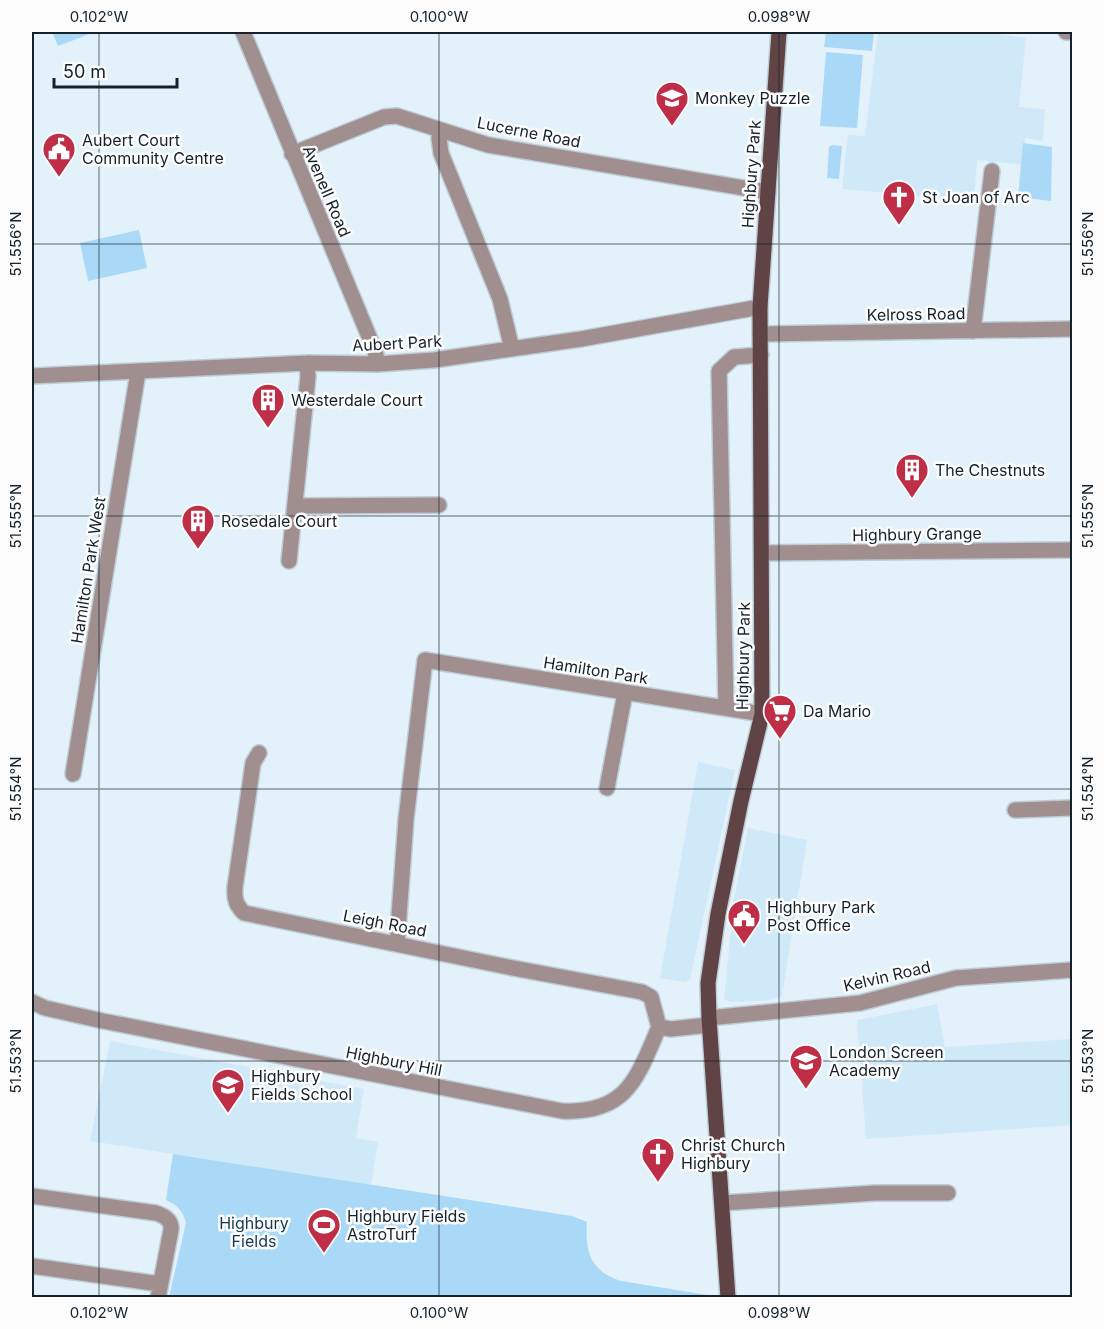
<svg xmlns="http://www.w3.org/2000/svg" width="1104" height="1329" font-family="Inter,sans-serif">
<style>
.built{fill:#d0e9f9}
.green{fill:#aad9f7}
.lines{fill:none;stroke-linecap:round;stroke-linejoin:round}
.street-casing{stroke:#beccd5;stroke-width:18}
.primary-casing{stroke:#beccd5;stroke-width:18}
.street{stroke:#a18f90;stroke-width:15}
.primary{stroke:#604344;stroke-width:15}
.ticks{fill:none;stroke:#15222b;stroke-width:1.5;stroke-opacity:0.45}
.labels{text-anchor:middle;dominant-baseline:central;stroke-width:5;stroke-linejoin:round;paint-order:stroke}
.poi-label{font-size:16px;fill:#15222b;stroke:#fcfcfc;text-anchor:start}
.street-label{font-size:16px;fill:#15222b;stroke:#fcfcfc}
.park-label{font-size:16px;fill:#133a4f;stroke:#fcfcfc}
.neatline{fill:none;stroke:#15222b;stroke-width:2}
.ticks-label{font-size:15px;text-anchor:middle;fill:#15222b}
</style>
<rect width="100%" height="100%" fill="#e3f1fa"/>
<path class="built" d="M 878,32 L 986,32 L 1026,38 L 1019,107 L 1045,109 L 1043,141 L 1025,138 L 1024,165 L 977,160 L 974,201 L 842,189 L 848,135 L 865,136 Z
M 698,762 L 735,770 L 690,979 L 685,982 L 660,978 Z
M 748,828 L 807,840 L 782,996 L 767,1001 L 730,1002 L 724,999 L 734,899 Z
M 937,1004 L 945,1047 L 1072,1039 L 1072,1125 L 866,1139 L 857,1020 Z
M 110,1041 L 364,1089 L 356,1138 L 378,1142 L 371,1185 L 90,1141 Z"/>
<path class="green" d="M 52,32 L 95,32 L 58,46 Z
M 826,32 L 874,32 L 872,51 L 824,47 Z
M 826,52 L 863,55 L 857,128 L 820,126 Z
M 1023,143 L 1052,147 L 1051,201 L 1018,197 Z
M 832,145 L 842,146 L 839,179 L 827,178 L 829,147 Z
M 139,230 L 147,268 L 88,281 L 80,243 Z
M 173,1154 L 572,1216 L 587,1222 C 585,1252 590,1271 621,1281 L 714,1296 L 714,1297 L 169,1297 L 186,1223 C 183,1211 177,1205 166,1200 Z"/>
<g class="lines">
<g class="street-casing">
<path id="street" d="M 243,32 L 375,351 L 378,364
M 1066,32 L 1072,32
M 442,131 L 439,138 L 441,153 L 500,299 L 512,349
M 292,154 L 384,117 L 397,116 L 488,145 L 768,192
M 973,331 L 992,171
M 760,334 L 1072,329
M 32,376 L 307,363 L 378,364 L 434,360 L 581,339 L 760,307
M 295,506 L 439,505
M 762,553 L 1072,550
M 289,561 L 308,377 L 307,363
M 726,708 L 719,371 L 734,357 L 761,355
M 259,753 L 253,763 L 235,887 C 234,899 236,905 244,913 L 508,967 L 642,992 L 651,997 L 659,1027
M 73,774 L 138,372
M 607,788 L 625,693
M 1015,810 L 1072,808
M 397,944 L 406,819 L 425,660 L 762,714
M 32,1002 L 45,1008 L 103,1021 L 562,1111 C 627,1114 637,1078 659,1027 L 671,1029 L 709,1025
M 709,1018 L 860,1003 L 956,978 L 1072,970
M 32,1196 L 156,1213 C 165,1216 172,1220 171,1230 L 158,1298
M 722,1203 L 875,1193 L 948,1193
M 32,1266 L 160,1284"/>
</g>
<g class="primary-casing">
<path id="primary" d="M 728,1298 L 709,1018 L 708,983 L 718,914 L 741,801 L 762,714 L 760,307 L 779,32"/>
</g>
<use href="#street" class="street"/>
<use href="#primary" class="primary"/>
</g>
<path class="ticks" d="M 99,32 L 99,1298M 439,32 L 439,1298M 779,32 L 779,1298M 32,244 L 1072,244M 32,516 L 1072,516M 32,789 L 1072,789M 32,1061 L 1072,1061"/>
<defs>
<g id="school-pin" transform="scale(1.725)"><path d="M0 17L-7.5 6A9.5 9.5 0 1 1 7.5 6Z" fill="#be2e46" stroke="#fcfcfc"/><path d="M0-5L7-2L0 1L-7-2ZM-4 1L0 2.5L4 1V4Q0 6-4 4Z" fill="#fff"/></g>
<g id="civic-pin" transform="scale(1.725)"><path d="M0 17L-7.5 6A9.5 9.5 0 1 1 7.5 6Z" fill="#be2e46" stroke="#fcfcfc"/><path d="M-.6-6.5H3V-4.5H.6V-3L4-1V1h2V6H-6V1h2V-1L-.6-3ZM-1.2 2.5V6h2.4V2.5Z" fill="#fff"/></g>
<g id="church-pin" transform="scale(1.725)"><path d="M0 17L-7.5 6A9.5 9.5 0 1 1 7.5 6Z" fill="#be2e46" stroke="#fcfcfc"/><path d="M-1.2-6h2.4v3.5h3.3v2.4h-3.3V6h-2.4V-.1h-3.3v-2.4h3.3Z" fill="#fff"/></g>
<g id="building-pin" transform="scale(1.725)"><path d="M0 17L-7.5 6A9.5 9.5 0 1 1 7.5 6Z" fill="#be2e46" stroke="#fcfcfc"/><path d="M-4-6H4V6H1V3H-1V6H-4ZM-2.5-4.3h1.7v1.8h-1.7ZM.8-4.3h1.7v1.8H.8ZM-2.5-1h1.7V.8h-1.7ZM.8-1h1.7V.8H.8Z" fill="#fff"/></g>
<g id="supermarket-pin" transform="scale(1.725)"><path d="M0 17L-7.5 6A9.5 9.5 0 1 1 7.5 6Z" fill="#be2e46" stroke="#fcfcfc"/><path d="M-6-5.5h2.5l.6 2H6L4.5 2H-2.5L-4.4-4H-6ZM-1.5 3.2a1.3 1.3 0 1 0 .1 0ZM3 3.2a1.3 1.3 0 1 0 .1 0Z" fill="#fff"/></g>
<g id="university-pin" transform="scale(1.725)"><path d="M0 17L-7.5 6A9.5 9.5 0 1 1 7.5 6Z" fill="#be2e46" stroke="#fcfcfc"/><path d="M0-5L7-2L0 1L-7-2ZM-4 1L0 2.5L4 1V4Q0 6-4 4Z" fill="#fff"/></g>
<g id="stadium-pin" transform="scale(1.725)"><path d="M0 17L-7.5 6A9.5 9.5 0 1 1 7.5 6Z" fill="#be2e46" stroke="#fcfcfc"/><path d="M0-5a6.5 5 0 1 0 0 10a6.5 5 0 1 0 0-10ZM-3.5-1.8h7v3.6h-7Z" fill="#fff"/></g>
</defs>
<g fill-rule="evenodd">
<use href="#school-pin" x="672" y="98"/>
<use href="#civic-pin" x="59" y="149"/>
<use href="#church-pin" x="899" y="197"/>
<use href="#building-pin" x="268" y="400"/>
<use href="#building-pin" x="912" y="470"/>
<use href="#building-pin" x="198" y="521"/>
<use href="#supermarket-pin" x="780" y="711"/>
<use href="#civic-pin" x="744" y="916"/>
<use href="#university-pin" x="806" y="1061"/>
<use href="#school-pin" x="228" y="1085"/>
<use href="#church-pin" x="658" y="1154"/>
<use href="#stadium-pin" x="324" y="1225"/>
</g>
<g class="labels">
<g class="poi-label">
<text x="695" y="98">Monkey Puzzle</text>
<text x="82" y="140">Aubert Court<tspan x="82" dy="18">Community Centre</tspan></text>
<text x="922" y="197">St Joan of Arc</text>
<text x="291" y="400">Westerdale Court</text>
<text x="935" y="470">The Chestnuts</text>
<text x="221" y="521">Rosedale Court</text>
<text x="803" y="711">Da Mario</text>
<text x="767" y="907">Highbury Park<tspan x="767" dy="18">Post Office</tspan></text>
<text x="829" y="1052">London Screen<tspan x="829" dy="18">Academy</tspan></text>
<text x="251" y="1076">Highbury<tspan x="251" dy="18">Fields School</tspan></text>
<text x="681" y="1145">Christ Church<tspan x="681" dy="18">Highbury</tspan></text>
<text x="347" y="1216">Highbury Fields<tspan x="347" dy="18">AstroTurf</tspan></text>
</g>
<g class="street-label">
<text transform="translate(529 132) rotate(11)">Lucerne Road</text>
<text transform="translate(751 174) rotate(-86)">Highbury Park</text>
<text transform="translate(327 191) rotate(67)">Avenell Road</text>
<text transform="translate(916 314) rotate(-1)">Kelross Road</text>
<text transform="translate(397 343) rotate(-3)">Aubert Park</text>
<text transform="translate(917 534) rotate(-1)">Highbury Grange</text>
<text transform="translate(88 570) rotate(-81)">Hamilton Park West</text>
<text transform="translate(743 656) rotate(-89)">Highbury Park</text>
<text transform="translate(596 670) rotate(9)">Hamilton Park</text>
<text transform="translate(385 923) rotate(11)">Leigh Road</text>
<text transform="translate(887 976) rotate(-13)">Kelvin Road</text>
<text transform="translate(394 1061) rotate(11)">Highbury Hill</text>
</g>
<g class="park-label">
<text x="254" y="1223">Highbury<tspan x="254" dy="18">Fields</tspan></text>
</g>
</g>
<rect width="1104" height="1329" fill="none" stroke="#fcfcfc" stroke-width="66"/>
<path d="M54 78v9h123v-9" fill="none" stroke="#15222b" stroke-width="3"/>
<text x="63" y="78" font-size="18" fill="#15222b" stroke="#fcfcfc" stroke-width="4.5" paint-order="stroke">50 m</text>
<rect x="33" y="33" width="1038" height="1263" class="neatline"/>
<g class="ticks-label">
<text x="99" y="22">0.102°W</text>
<text x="439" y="22">0.100°W</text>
<text x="779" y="22">0.098°W</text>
<text transform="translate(16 244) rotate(-90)" y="5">51.556°N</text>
<text transform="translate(1088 244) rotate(-90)" y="5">51.556°N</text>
<text transform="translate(16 516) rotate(-90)" y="5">51.555°N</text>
<text transform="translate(1088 516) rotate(-90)" y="5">51.555°N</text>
<text transform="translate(16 789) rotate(-90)" y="5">51.554°N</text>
<text transform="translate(1088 789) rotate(-90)" y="5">51.554°N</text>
<text transform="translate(16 1061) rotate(-90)" y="5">51.553°N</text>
<text transform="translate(1088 1061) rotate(-90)" y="5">51.553°N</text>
<text x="99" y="1318">0.102°W</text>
<text x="439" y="1318">0.100°W</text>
<text x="779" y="1318">0.098°W</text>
</g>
</svg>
